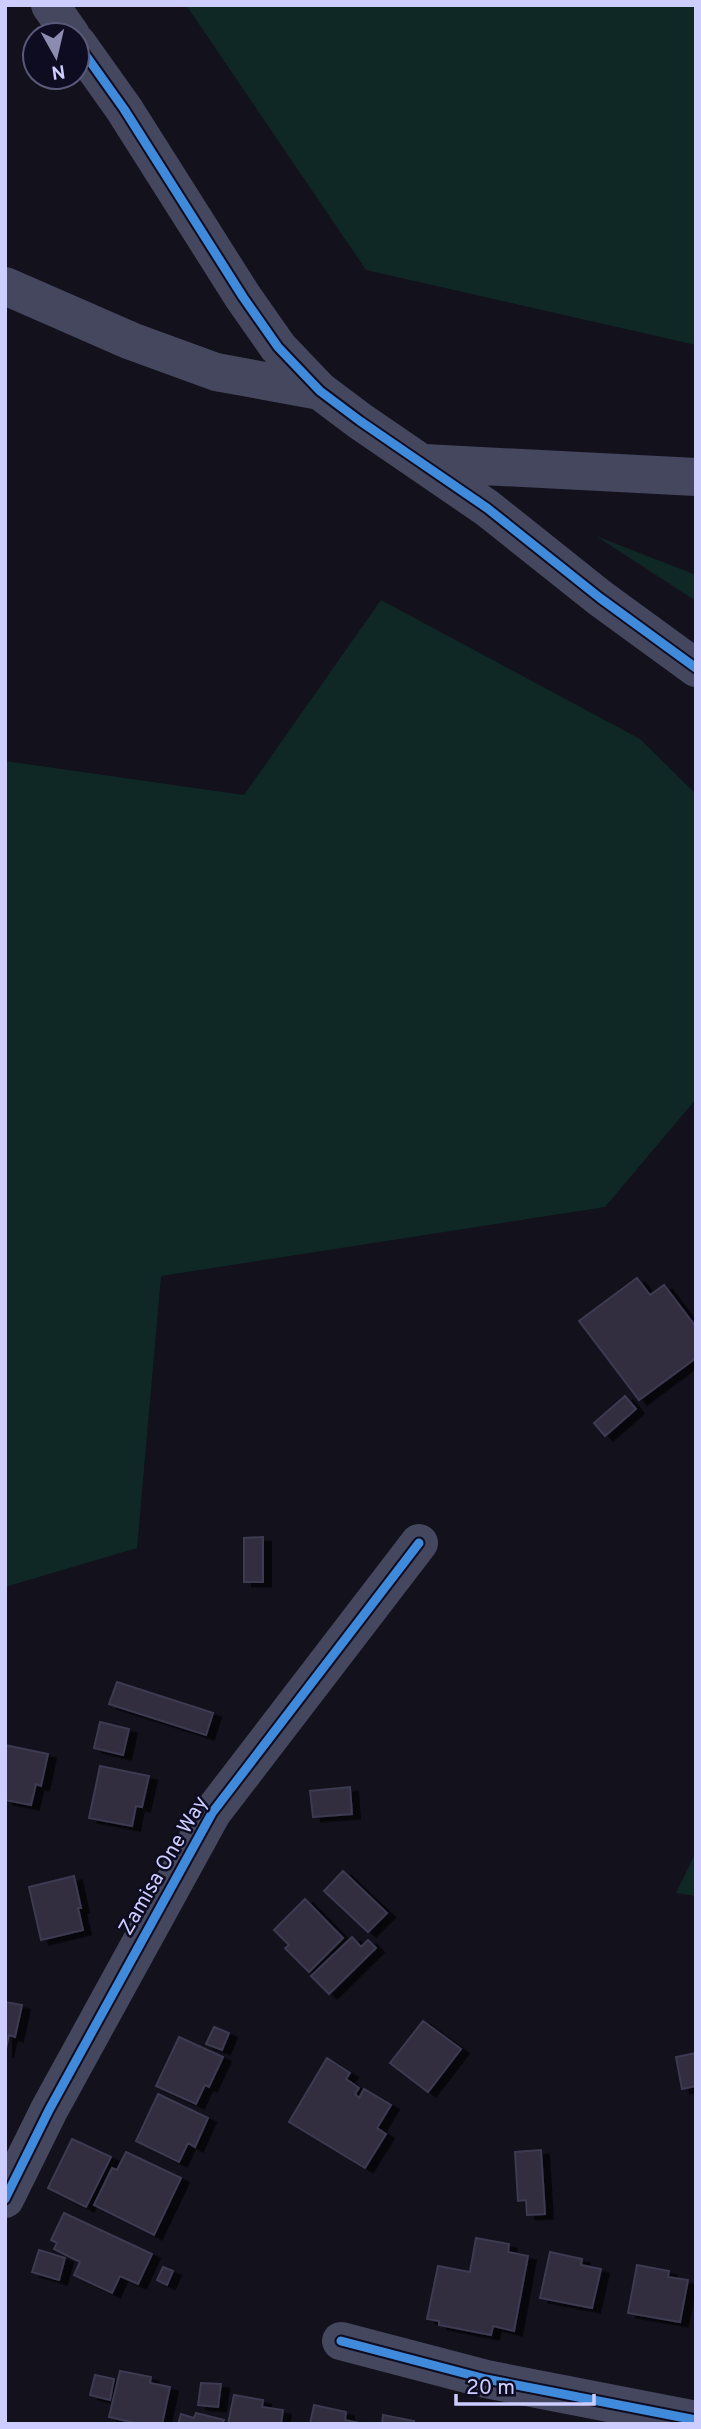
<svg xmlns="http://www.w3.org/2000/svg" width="701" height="2429" font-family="Overpass,sans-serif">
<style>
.green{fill:#0f2826}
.building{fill:#302e3f;stroke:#3c3a51;stroke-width:2;filter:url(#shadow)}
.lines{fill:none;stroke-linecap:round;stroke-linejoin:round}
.street{stroke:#45475e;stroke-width:38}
.cycleway-casing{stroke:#0e0c21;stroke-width:13}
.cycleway{stroke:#408adc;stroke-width:9}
.labels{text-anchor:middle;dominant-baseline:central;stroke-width:5;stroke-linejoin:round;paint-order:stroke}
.street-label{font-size:21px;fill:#cdcdff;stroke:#0e0c21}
</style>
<defs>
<filter id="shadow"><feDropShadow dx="8" dy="4.5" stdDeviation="0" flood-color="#0009"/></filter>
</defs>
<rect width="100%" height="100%" fill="#12111c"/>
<path class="green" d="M 186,5 L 696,5 L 696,345 L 366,270 Z
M 596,536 L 696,575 L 696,601 Z
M 381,600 L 640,739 L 696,794 L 696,1099 L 605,1207 L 161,1276 L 137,1548 L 5,1587 L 5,761 L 244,795 Z
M 696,1852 L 696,1896 L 676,1893 Z"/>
<path class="building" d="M 637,1278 L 650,1295 L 664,1285 L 696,1327 L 696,1358 L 639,1400 L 579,1321 Z
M 625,1396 L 636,1409 L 605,1436 L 594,1423 Z
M 263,1537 L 263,1582 L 244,1582 L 244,1538 Z
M 117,1682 L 213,1713 L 206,1735 L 109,1704 Z
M 100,1722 L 129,1729 L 123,1755 L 94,1748 Z
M 5,1745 L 48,1754 L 41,1786 L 36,1784 L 31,1805 L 5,1800 Z
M 100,1766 L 149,1776 L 142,1807 L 136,1806 L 132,1826 L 89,1818 Z
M 350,1787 L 352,1814 L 313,1817 L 310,1791 Z
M 343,1871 L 387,1913 L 368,1932 L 324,1891 Z
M 74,1876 L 81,1908 L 78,1908 L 83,1930 L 41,1940 L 29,1887 Z
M 305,1899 L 343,1938 L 309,1972 L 285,1948 L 289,1945 L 274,1930 Z
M 352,1937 L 361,1947 L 368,1940 L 376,1948 L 329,1994 L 311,1976 Z
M 5,2002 L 22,2005 L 15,2037 L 9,2035 L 5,2053 Z
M 423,2021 L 461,2049 L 428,2092 L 390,2063 Z
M 214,2027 L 229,2033 L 222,2050 L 206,2044 Z
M 179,2037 L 223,2057 L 209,2087 L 205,2085 L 196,2104 L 156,2086 Z
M 696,2053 L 696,2086 L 682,2089 L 676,2057 Z
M 327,2058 L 350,2073 L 346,2079 L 359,2088 L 355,2094 L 359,2098 L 364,2089 L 391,2105 L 377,2128 L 386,2134 L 365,2168 L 289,2122 Z
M 158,2094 L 208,2118 L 195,2147 L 188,2143 L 179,2162 L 136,2141 Z
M 72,2139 L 111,2157 L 86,2207 L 48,2188 Z
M 541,2150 L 545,2214 L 527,2215 L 526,2200 L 518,2201 L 515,2152 Z
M 126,2152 L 181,2178 L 154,2235 L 94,2205 L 112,2168 L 117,2170 Z
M 64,2213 L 152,2254 L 138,2284 L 120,2276 L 112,2293 L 74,2275 L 80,2262 L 54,2249 L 57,2243 L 51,2240 Z
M 476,2238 L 509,2244 L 508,2252 L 528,2256 L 514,2331 L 493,2326 L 491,2335 L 439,2325 L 439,2321 L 427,2319 L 438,2266 L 470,2272 Z
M 39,2250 L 65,2258 L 59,2280 L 32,2272 Z
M 550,2252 L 582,2259 L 581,2265 L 601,2269 L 592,2308 L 540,2298 Z
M 637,2265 L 669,2271 L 668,2277 L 688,2280 L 680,2322 L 628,2313 Z
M 163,2267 L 173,2271 L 167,2285 L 157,2280 Z
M 120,2371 L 151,2377 L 150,2383 L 170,2387 L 162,2424 L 140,2424 L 109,2417 Z
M 95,2375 L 114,2379 L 110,2400 L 90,2395 Z
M 201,2383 L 221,2384 L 218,2407 L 198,2405 Z
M 234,2395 L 263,2400 L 262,2407 L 283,2410 L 281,2424 L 228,2424 Z
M 314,2405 L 346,2412 L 345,2420 L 364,2424 L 310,2424 Z
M 196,2413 L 224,2420 L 222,2424 L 178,2424 L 181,2414 L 194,2418 Z
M 383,2415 L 414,2421 L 414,2424 L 382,2424 Z"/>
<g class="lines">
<path class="street" d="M 50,5 L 71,35
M 77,43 L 124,109 L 243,297 L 278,347 L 320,391 L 360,421 L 487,508 L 600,598 L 696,668
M 5,286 L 131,341 L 216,372 L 320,391
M 424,463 L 696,477
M 5,2199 L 49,2110 L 212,1813 L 419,1543
M 341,2341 L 486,2379 L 696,2420"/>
<g class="cycleway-casing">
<path id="cycleway" d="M 77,43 L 124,109 L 243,297 L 278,347 L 320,391 L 360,421 L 487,508 L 600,598 L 696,668
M 5,2199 L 49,2110 L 212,1813 L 419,1543
M 341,2341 L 486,2379 L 696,2420"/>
</g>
<use href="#cycleway" class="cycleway"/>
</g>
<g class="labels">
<g class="street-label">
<text transform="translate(164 1866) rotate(-60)">Zamisa One Way</text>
</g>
</g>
<rect width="701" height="2429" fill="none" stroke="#cdcdff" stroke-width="14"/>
<g transform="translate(56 56) rotate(172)"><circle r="33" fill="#0e0c21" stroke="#5a597a" stroke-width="2"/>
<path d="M0-5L12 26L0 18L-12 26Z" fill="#8c8bb0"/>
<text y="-10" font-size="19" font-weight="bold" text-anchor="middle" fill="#cdcdff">N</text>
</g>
<path d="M456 2394v10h138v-10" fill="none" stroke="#cdcdff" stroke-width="3.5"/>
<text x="466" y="2394" font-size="21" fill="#cdcdff" stroke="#0e0c21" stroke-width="5" paint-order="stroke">20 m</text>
</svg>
